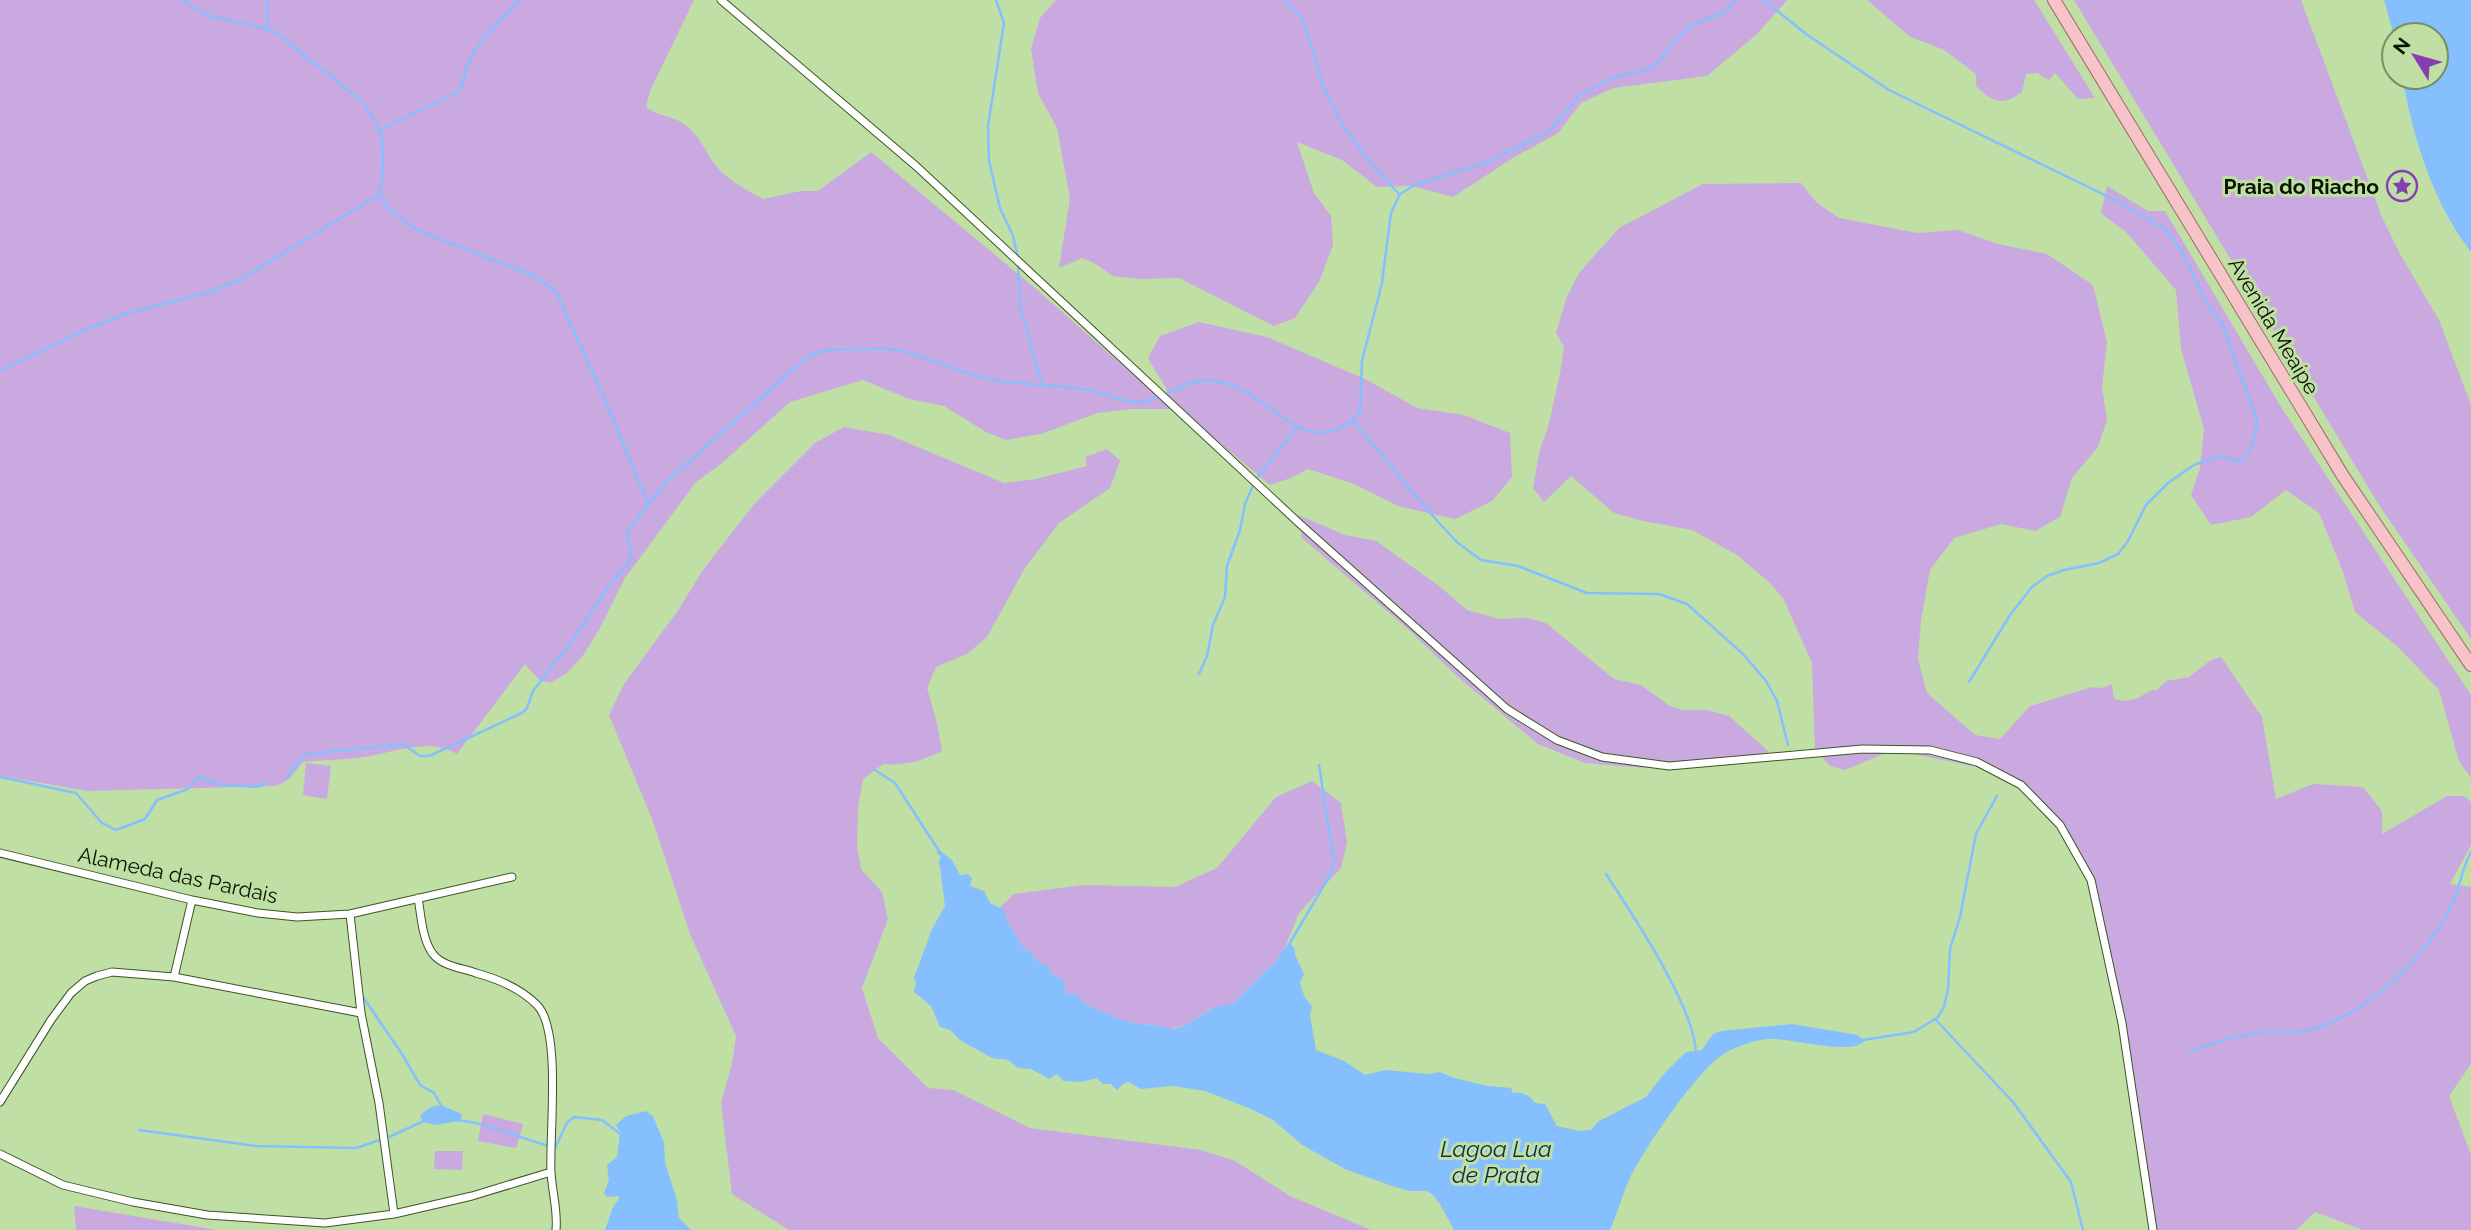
<svg xmlns="http://www.w3.org/2000/svg" width="2471" height="1230" font-family="Raleway,sans-serif">
<style>
.green{fill:#caa9e1}
.water{fill:#86bffe}
.lines{fill:none;stroke-linecap:round;stroke-linejoin:round}
.stream{stroke:#86bffe;stroke-width:2.5}
.street-casing{stroke:#3b5621;stroke-width:9}
.primary-casing{stroke:#a06a6b;stroke-width:14}
.street{stroke:#fff;stroke-width:7}
.primary{stroke:#f7c2c8;stroke-width:12}
.labels{text-anchor:middle;dominant-baseline:central;stroke-width:6;stroke-linejoin:round;paint-order:stroke}
.poi-label{font-size:21px;font-weight:bold;fill:#091401;stroke:#bfdfa5;text-anchor:end}
.street-label{font-size:21px;fill:#091401;stroke:#bfdfa5}
.water-label{font-size:23px;font-style:italic;fill:#0e2c4b;stroke:#bfdfa5}
</style>
<rect width="100%" height="100%" fill="#bfdfa5"/>
<path class="green" d="M 0,0 L 694,0 L 650,91 L 646,107 C 661,118 675,115 689,128 C 700,138 704,148 711,159 C 724,179 744,188 763,199 L 801,191 L 818,191 L 871,152 L 1035,288 L 1171,408 L 1166,388 L 1148,358 L 1160,336 L 1199,322 L 1267,337 L 1367,380 L 1417,408 L 1464,415 L 1510,433 L 1512,477 L 1492,501 L 1455,519 L 1398,506 L 1354,484 L 1308,469 L 1291,478 L 1270,485 L 1198,425 L 1172,409 L 1131,409 L 1097,413 L 1041,434 L 1006,440 L 986,432 L 944,406 L 909,399 L 863,380 L 790,402 L 722,463 L 696,482 L 625,578 L 599,630 L 582,657 L 566,674 L 550,683 L 539,680 L 525,664 L 457,754 C 428,737 394,753 364,757 C 344,760 323,760 303,762 L 288,780 L 276,786 L 88,791 L 0,776 Z
M 1056,0 L 1787,0 L 1757,34 L 1707,76 L 1613,88 L 1581,103 L 1558,133 L 1513,158 L 1453,197 L 1411,186 L 1377,187 L 1342,160 L 1297,142 L 1314,193 L 1331,216 L 1333,245 L 1320,280 L 1295,318 L 1274,326 L 1179,278 L 1141,279 L 1113,276 L 1094,263 L 1082,258 L 1059,268 L 1070,198 L 1057,128 L 1038,93 L 1031,49 L 1040,18 Z
M 1867,0 L 2034,0 L 2095,98 L 2078,99 L 2055,73 L 2049,80 L 2037,73 L 2026,74 L 2022,92 C 2003,106 1993,103 1976,86 L 1976,74 L 1944,50 L 1909,36 Z
M 2074,0 L 2301,0 L 2382,217 L 2400,254 L 2439,320 L 2471,405 L 2471,639 L 2379,505 Z
M 1801,183 L 1816,202 L 1839,218 L 1917,233 L 1958,230 L 1998,244 L 2047,254 L 2093,285 L 2107,342 L 2102,387 L 2107,420 L 2098,447 L 2072,478 L 2060,517 L 2035,531 L 2001,524 L 1954,538 L 1930,570 L 1921,620 L 1918,659 L 1927,693 L 1975,735 L 2000,739 L 2030,706 L 2092,687 L 2103,688 L 2112,684 L 2114,699 L 2123,701 L 2136,699 L 2150,691 L 2157,690 L 2166,681 L 2189,677 L 2211,660 L 2221,657 L 2262,717 L 2276,799 L 2313,784 L 2363,787 L 2382,811 L 2382,834 L 2447,796 L 2464,796 L 2471,802 L 2471,845 L 2450,884 L 2471,887 L 2471,1064 L 2449,1096 L 2471,1155 L 2471,1230 L 2363,1230 L 2315,1212 L 2296,1230 L 2155,1230 L 2136,1110 L 2093,905 L 2084,866 L 2070,836 L 2025,792 L 1992,770 L 1893,750 L 1845,770 L 1830,766 L 1815,749 L 1812,663 L 1784,600 L 1771,584 L 1737,555 L 1692,530 L 1643,521 L 1614,513 L 1571,476 L 1544,502 L 1533,488 L 1540,449 L 1548,427 L 1560,374 L 1564,347 L 1556,333 L 1566,299 L 1579,273 L 1619,228 L 1703,184 Z
M 2107,186 L 2148,211 L 2165,211 L 2281,407 L 2471,695 L 2471,778 L 2459,761 L 2439,690 L 2398,647 L 2355,612 L 2343,572 L 2319,513 L 2286,490 L 2251,517 L 2211,525 L 2191,495 L 2200,468 L 2204,429 L 2181,349 L 2176,290 L 2127,233 L 2101,213 Z
M 844,427 L 889,435 L 1004,483 L 1036,479 L 1087,466 L 1085,457 L 1107,449 L 1120,461 L 1110,488 L 1059,523 L 1025,568 L 987,637 L 967,654 L 936,667 L 927,688 L 936,719 L 942,751 C 921,761 905,766 883,764 L 863,779 L 858,808 L 857,847 L 861,869 L 882,892 L 888,919 L 862,988 L 878,1038 L 928,1088 L 953,1090 L 1030,1128 L 1201,1150 L 1235,1161 L 1290,1196 L 1371,1230 L 789,1230 L 732,1194 L 721,1103 L 732,1064 L 736,1036 L 690,934 L 654,824 L 609,715 L 624,684 L 679,609 L 703,570 L 755,503 L 815,443 Z
M 1298,515 L 1345,535 L 1376,541 L 1439,586 L 1467,610 L 1499,619 L 1528,618 L 1546,623 L 1614,679 L 1641,685 L 1670,706 L 1683,710 L 1707,710 L 1729,716 L 1769,752 L 1701,766 L 1644,768 L 1585,763 L 1538,744 L 1458,677 L 1408,629 L 1302,538 Z
M 306,763 L 331,766 L 327,799 L 303,795 Z
M 1312,781 L 1341,803 L 1347,842 L 1341,868 L 1299,913 L 1286,945 L 1278,959 L 1231,1005 L 1213,1007 L 1188,1024 L 1169,1030 L 1158,1025 L 1138,1024 L 1120,1019 L 1089,1006 L 1073,993 L 1066,994 L 1063,981 L 1051,973 L 1048,966 L 1037,961 L 1033,954 L 1022,946 L 1000,907 L 1014,894 L 1083,885 L 1175,887 L 1217,868 L 1276,797 Z
M 483,1114 L 523,1124 L 516,1148 L 478,1141 Z
M 435,1151 L 463,1151 L 462,1170 L 434,1169 Z
M 74,1206 L 217,1230 L 76,1230 Z"/>
<path class="water" d="M 2384,0 L 2471,0 L 2471,252 C 2432,201 2414,140 2402,77 L 2436,77 L 2436,35 L 2394,36 Z
M 938,849 L 952,860 L 960,875 L 968,874 L 972,878 L 970,886 L 984,891 L 990,903 L 1004,910 L 1006,918 L 1023,947 L 1033,954 L 1037,961 L 1048,966 L 1051,973 L 1064,981 L 1066,994 L 1074,993 L 1089,1006 L 1123,1020 L 1138,1024 L 1159,1025 L 1169,1029 L 1175,1029 L 1188,1024 L 1214,1007 L 1232,1004 L 1275,962 L 1289,942 L 1295,949 L 1295,955 L 1304,974 L 1300,983 L 1305,998 L 1312,1006 L 1310,1015 L 1316,1050 L 1344,1061 L 1365,1075 L 1385,1070 L 1429,1074 L 1440,1072 L 1454,1078 L 1488,1086 L 1511,1088 L 1513,1093 C 1523,1092 1530,1095 1535,1103 L 1545,1104 L 1557,1126 L 1579,1131 L 1591,1130 L 1599,1121 L 1646,1097 L 1663,1075 L 1686,1052 L 1702,1050 L 1713,1034 L 1721,1031 L 1792,1024 L 1858,1035 L 1864,1041 C 1853,1056 1790,1038 1771,1039 C 1756,1039 1738,1046 1725,1053 C 1698,1069 1643,1150 1629,1180 C 1622,1196 1617,1214 1610,1230 L 1454,1230 L 1440,1204 L 1432,1194 L 1426,1191 L 1409,1191 L 1392,1186 L 1345,1169 L 1302,1145 L 1273,1120 L 1251,1109 L 1205,1091 L 1173,1086 L 1141,1089 L 1129,1082 L 1123,1084 L 1117,1090 L 1111,1084 L 1103,1084 L 1097,1078 L 1081,1082 L 1063,1081 L 1057,1074 L 1049,1079 L 1031,1069 L 1018,1068 L 1008,1060 L 992,1058 L 960,1040 L 950,1030 L 940,1027 L 931,1006 L 914,992 L 916,983 L 914,978 L 932,929 L 945,906 L 940,867 L 938,864 L 941,857 L 937,853 Z
M 441,1105 L 462,1114 L 460,1121 L 435,1125 L 423,1122 L 420,1115 L 431,1107 Z
M 646,1111 L 653,1116 L 664,1143 L 665,1163 L 677,1200 L 679,1218 L 691,1230 L 605,1230 L 613,1207 L 619,1199 L 618,1196 L 607,1197 L 604,1193 L 609,1180 L 607,1165 L 617,1157 L 620,1132 L 616,1125 L 626,1116 Z"/>
<g class="lines">
<path class="stream" d="M 181,0 L 212,17 L 264,28 L 276,33 L 357,97 C 382,123 385,142 382,177 C 381,184 378,192 382,199 C 389,212 407,223 419,231 L 535,276 L 556,292 L 603,395 L 648,504
M 267,0 L 267,29
M 996,0 L 1004,23 L 988,126 L 989,161 L 1000,208 L 1013,236 L 1018,258
M 1285,0 L 1303,19 L 1324,89 L 1345,129 L 1374,167 L 1399,194
M 1764,0 L 1806,34 L 1889,90 L 2113,199 L 2165,229 L 2181,250 L 2207,304 L 2223,325 L 2257,421 L 2254,442 L 2246,457 L 2241,461 L 2236,461 L 2220,456 L 2194,465 L 2168,483 L 2146,505 L 2128,541 L 2118,554 L 2099,563 L 2064,570 L 2047,576 L 2032,587 L 2010,615 L 1969,682
M 380,130 L 458,92 C 465,82 464,72 469,61 C 480,39 503,19 519,0
M 1018,265 L 1020,305 L 1042,385
M 0,371 L 78,333 L 125,314 L 213,291 L 243,278 L 380,194
M 1352,420 L 1439,523 L 1458,543 L 1481,560 L 1518,566 L 1587,593 L 1659,594 L 1687,604 L 1744,655 L 1766,681 L 1777,701 L 1788,745
M 1199,674 L 1207,656 L 1213,625 L 1225,597 L 1227,566 L 1240,530 L 1245,504 L 1255,481 L 1297,427
M 875,770 L 895,783 L 939,851
M 0,777 L 76,793 L 102,823 L 116,830 L 145,819 L 157,800 L 188,789 L 199,777 L 217,784 L 256,787 L 267,783
M 287,777 L 301,758 L 308,754 L 403,744 L 420,756 L 429,756 L 522,713 L 527,708 L 533,691 L 577,634 L 608,587 L 628,564 L 631,556 L 627,532 L 667,481 L 805,359 C 821,348 837,349 855,349 C 869,349 885,348 898,350 C 931,357 961,374 994,380 C 1026,385 1058,385 1089,390 C 1107,392 1123,404 1141,402 C 1171,399 1184,374 1221,382 C 1273,393 1306,467 1360,413 L 1362,361 L 1382,283 L 1391,213 L 1400,194 L 1415,185 L 1490,161 L 1548,132 L 1580,95 L 1613,78 L 1649,69 L 1656,64 L 1673,43 L 1693,24 L 1726,12 L 1735,0
M 1606,874 C 1632,914 1696,1009 1696,1054
M 1290,943 L 1331,873 L 1334,863 L 1319,765
M 363,997 L 402,1054 L 420,1085 L 434,1093 L 442,1107
M 1935,1019 L 2013,1102 L 2071,1182 L 2083,1230
M 1863,1040 L 1914,1032 L 1938,1017 L 1944,1007 L 1948,989 L 1950,949 L 1960,917 L 1976,834 L 1997,796
M 2189,1051 C 2210,1044 2233,1036 2256,1033 C 2272,1030 2288,1034 2304,1031 C 2363,1019 2428,957 2453,902 C 2460,886 2462,868 2471,852
M 457,1120 L 476,1123 L 555,1148 L 567,1123 L 574,1117 L 602,1120 L 622,1135
M 139,1130 L 256,1146 L 356,1148 L 389,1137 L 426,1120"/>
<g class="street-casing">
<path id="street" d="M 721,0 L 916,166 L 1300,524 L 1507,709 L 1557,740 L 1602,757 L 1669,766 L 1862,749 L 1930,750 L 1977,762 L 2021,785 L 2060,825 L 2091,880 L 2122,1023 L 2153,1230
M 0,853 L 192,900 L 258,913 L 297,917 L 350,914
M 418,898 C 421,914 422,940 433,954 C 442,966 462,968 476,973 C 498,979 520,988 537,1005 C 562,1030 549,1135 551,1172 C 552,1192 558,1210 556,1230
M 174,977 L 192,900
M 0,1102 L 51,1020 L 71,993 L 85,981 L 97,976 L 112,972 L 174,977 L 361,1013
M 0,1154 L 63,1185 L 133,1202 L 207,1215 L 325,1223 L 394,1214 L 472,1196 L 551,1172
M 394,1214 L 379,1103 L 361,1013 L 350,914 L 512,877"/>
</g>
<g class="primary-casing">
<path id="primary" d="M 2054,0 L 2343,476 L 2471,665"/>
</g>
<use href="#street" class="street"/>
<use href="#primary" class="primary"/>
</g>
<defs>
<g id="sight-ring" transform="scale(1.575)"><circle r="9.5" fill="#bfdfa5" stroke="#883eb0" stroke-width="1.5"/><path d="M0-6L1.8-2.2L6-1.7L2.9 1.2L3.7 5.4L0 3.3L-3.7 5.4L-2.9 1.2L-6-1.7L-1.8-2.2Z" fill="#883eb0"/></g>
</defs>
<g fill-rule="evenodd">
<use href="#sight-ring" x="2402" y="186"/>
</g>
<g class="labels">
<g class="poi-label">
<text x="2379" y="186">Praia do Riacho</text>
</g>
<g class="street-label">
<text transform="translate(2274 326) rotate(59)">Avenida Meaípe</text>
<text transform="translate(178 875) rotate(12)">Alameda das Pardais</text>
</g>
<g class="water-label">
<text x="1496" y="1148">Lagoa Lua<tspan x="1496" dy="26">de Prata</tspan></text>
</g>
</g>
<g transform="translate(2415 56) rotate(307)"><circle r="33" fill="#bfdfa5" stroke="#768e63" stroke-width="2"/>
<path d="M0-5L12 26L0 18L-12 26Z" fill="#883eb0"/>
<text y="-10" font-size="19" font-weight="bold" text-anchor="middle" fill="#091401">N</text>
</g>
</svg>
